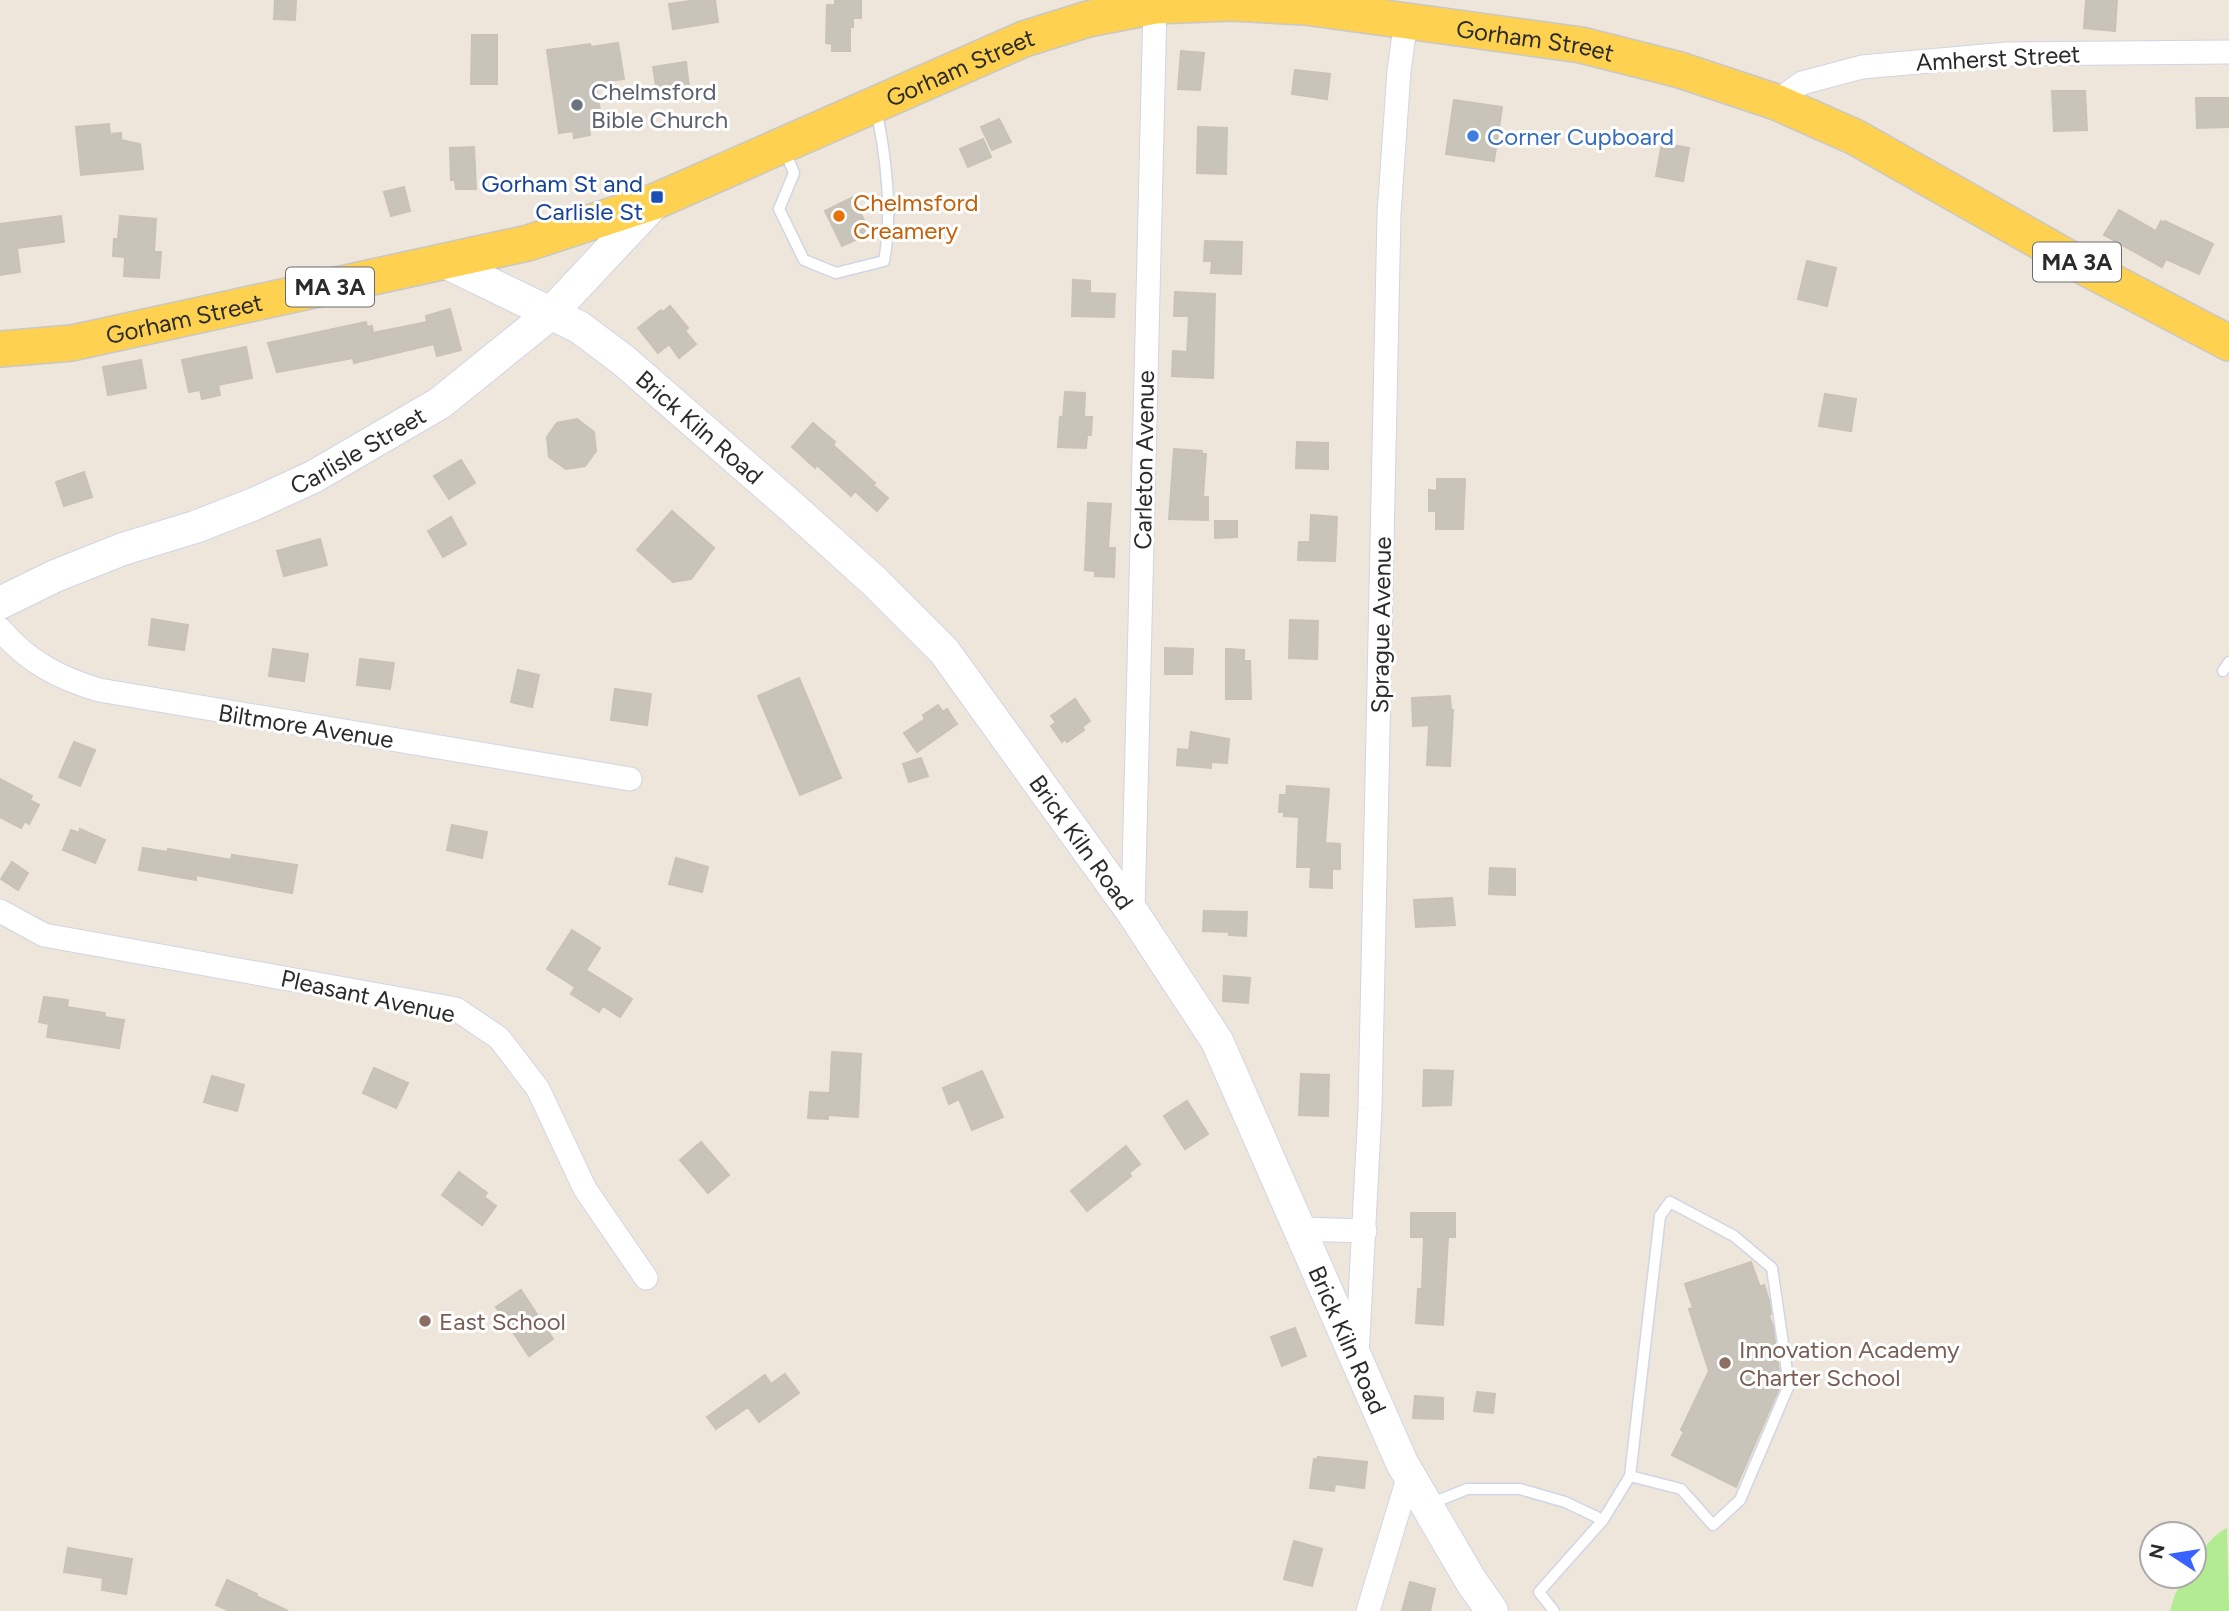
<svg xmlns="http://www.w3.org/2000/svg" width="2229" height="1611" font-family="Figtree,sans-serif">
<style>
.green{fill:#b3eb92}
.building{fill:#c9c4ba;stroke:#cac2b5;stroke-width:2}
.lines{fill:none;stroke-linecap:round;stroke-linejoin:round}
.lane-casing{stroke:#d0d5e5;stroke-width:13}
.street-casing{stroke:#d0d5e5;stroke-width:25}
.secondary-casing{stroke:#d0d5e5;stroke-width:34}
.primary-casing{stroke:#c8c8c8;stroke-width:38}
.lane{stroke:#fff;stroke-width:10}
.street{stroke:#fff;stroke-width:23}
.secondary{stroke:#fff;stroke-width:32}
.primary{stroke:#ffd150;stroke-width:35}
.worship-dot{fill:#6b7280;stroke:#fff;stroke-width:2.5}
.shop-dot{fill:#3f7fe0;stroke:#fff;stroke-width:2.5}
.transit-dot{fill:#1a4fb4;stroke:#fff;stroke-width:2.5}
.food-dot{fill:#e8710a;stroke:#fff;stroke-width:2.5}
.education-dot{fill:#8d6e63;stroke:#fff;stroke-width:2.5}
.labels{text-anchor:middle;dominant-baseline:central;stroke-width:6;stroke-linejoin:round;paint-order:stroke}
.shield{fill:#fff;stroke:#6b6b6b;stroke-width:2}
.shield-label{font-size:23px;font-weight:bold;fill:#2b2b2b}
.street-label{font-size:24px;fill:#2b2b2b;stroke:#fff}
.worship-label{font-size:24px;fill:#5b616d;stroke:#fff;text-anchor:start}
.shop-label{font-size:24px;fill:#366cbe;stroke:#fff;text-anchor:start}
.transit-label{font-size:24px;fill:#164399;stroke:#fff;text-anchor:end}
.food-label{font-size:24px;fill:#c56008;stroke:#fff;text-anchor:start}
.education-label{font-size:24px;fill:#785e54;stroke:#fff;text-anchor:start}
</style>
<rect width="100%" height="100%" fill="#eee6db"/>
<path class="green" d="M 2227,1528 L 2229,1611 L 2170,1611 L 2175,1594 L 2187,1576 L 2194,1576 C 2194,1557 2211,1536 2227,1528 Z"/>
<path class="building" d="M 275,0 L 296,0 L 295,20 L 274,19 Z
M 697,0 L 715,0 L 718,22 L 673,29 L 669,4 Z
M 835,0 L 861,0 L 861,18 L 853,18 L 853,27 L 850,27 L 850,51 L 832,51 L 832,44 L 826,43 L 827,5 L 835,5 Z
M 2086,0 L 2117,0 L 2115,31 L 2084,28 Z
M 472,35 L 497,35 L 497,84 L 471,84 Z
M 618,43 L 624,79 L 596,83 L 602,126 L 589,128 L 590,135 L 574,138 L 573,131 L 559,133 L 547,50 L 590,44 L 591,47 Z
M 1181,51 L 1204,53 L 1200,90 L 1178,89 Z
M 686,62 L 689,87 L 657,92 L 653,67 Z
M 1295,70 L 1330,74 L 1327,99 L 1292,94 Z
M 2052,91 L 2085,91 L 2087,130 L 2054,131 Z
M 2196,98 L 2229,98 L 2229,127 L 2197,128 Z
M 1454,100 L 1502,107 L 1494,161 L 1446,154 Z
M 999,119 L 1011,142 L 992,150 L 981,127 Z
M 109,124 L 110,134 L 121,133 L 121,140 L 140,144 L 143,169 L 81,175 L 76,127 Z
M 1198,127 L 1227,128 L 1226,174 L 1197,173 Z
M 983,139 L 991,157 L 968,167 L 960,149 Z
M 1662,143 L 1689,148 L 1683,181 L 1656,176 Z
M 474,147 L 476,189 L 456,189 L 455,180 L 451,180 L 450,148 Z
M 404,187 L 410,211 L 391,216 L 384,192 Z
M 853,197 L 870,233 L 842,246 L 825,211 Z
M 2119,210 L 2156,231 L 2161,221 L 2164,223 L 2165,221 L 2213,244 L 2199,274 L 2166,259 L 2162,267 L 2104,235 Z
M 61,216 L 64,242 L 17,248 L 20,272 L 0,275 L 0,224 Z
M 120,216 L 156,219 L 154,252 L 161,252 L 159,278 L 124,276 L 125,257 L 113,256 L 114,239 L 118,239 Z
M 1205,241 L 1242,242 L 1241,274 L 1211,273 L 1212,261 L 1204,261 Z
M 1807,261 L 1836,268 L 1827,306 L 1798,299 Z
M 1073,280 L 1090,281 L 1090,293 L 1115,294 L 1114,317 L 1072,316 Z
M 1175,292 L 1215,294 L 1213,378 L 1172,376 L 1173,351 L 1187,352 L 1189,316 L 1174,316 Z
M 670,306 L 688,328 L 685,331 L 696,344 L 679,358 L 669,344 L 658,353 L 638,328 L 661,310 L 663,312 Z
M 450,309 L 461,350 L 437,356 L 434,344 L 354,363 L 353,358 L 277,372 L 268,343 L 366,322 L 367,327 L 372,326 L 373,333 L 427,322 L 426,316 Z
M 246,347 L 252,378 L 218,385 L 220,395 L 202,399 L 200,390 L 189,392 L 182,360 Z
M 141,360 L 146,388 L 108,395 L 103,367 Z
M 1065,392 L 1085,393 L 1084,417 L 1092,417 L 1091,435 L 1087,435 L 1086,448 L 1058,447 L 1060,417 L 1063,417 Z
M 1825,394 L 1856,399 L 1851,431 L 1819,426 Z
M 577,419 L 594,432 L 596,451 L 585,466 L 566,469 L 549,457 L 547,437 L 557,423 Z
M 813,423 L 835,442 L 833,445 L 875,483 L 873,485 L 888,498 L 877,511 L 855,491 L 851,496 L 817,465 L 815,468 L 792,447 Z
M 1297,442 L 1328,443 L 1328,469 L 1296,468 Z
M 1174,449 L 1202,451 L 1202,454 L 1206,454 L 1203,497 L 1208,497 L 1208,520 L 1169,519 Z
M 461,460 L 475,483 L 449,499 L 434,476 Z
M 84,472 L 92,497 L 64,506 L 56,482 Z
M 1437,479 L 1465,479 L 1463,529 L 1436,529 L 1436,511 L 1429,511 L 1429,490 L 1437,491 Z
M 1088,503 L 1111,504 L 1108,548 L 1115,548 L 1114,577 L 1095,576 L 1095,571 L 1085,570 Z
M 672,511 L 714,548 L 691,579 L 673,582 L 637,550 Z
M 1311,515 L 1337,517 L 1335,561 L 1298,560 L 1299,542 L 1310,542 Z
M 451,517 L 466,544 L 443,557 L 428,531 Z
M 1215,521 L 1237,521 L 1237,537 L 1215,538 Z
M 320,539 L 327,565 L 284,576 L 277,551 Z
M 152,619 L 188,625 L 184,650 L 149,645 Z
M 1290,620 L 1318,621 L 1317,659 L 1289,658 Z
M 1165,648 L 1193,649 L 1192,674 L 1165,674 Z
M 273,649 L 308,654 L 304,681 L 269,676 Z
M 1226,649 L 1244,650 L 1244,661 L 1250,661 L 1251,699 L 1226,699 Z
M 360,659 L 394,663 L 390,689 L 357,685 Z
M 518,670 L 539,675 L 532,707 L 511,702 Z
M 799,678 L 841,778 L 800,795 L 758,696 Z
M 615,689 L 651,694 L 647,725 L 611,720 Z
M 1450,696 L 1451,710 L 1453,710 L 1450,766 L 1427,765 L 1429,725 L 1413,726 L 1412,698 Z
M 1075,699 L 1090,721 L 1082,727 L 1084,730 L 1067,742 L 1065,739 L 1062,742 L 1051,726 L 1056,722 L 1051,716 Z
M 938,705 L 943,712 L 947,709 L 957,724 L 917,752 L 904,733 L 925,719 L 923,715 Z
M 1191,732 L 1229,739 L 1227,763 L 1211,762 L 1211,768 L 1177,765 L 1178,749 L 1189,750 Z
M 74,742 L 95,750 L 80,786 L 59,777 Z
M 921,758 L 928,776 L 909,782 L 903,764 Z
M 0,779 L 32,796 L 30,800 L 39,805 L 29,824 L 25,821 L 21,828 L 0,817 Z
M 1287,786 L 1329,789 L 1325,843 L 1340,844 L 1340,869 L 1332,869 L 1332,888 L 1310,887 L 1311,867 L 1297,867 L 1299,817 L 1284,816 L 1284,812 L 1279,812 L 1280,795 L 1286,795 Z
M 452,825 L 487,832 L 482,858 L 447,850 Z
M 80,829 L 105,840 L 95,863 L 63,850 L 71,830 L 79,833 Z
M 143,848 L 167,852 L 168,849 L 231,860 L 232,855 L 297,865 L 292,893 L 196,875 L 196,880 L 139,870 Z
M 676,858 L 708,867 L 702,892 L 669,884 Z
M 12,862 L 28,873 L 18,890 L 1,879 Z
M 1490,868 L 1515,869 L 1515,895 L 1489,894 Z
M 1452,898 L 1455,925 L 1416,927 L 1414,900 Z
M 1204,911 L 1247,912 L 1246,936 L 1229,935 L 1229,932 L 1203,931 Z
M 572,930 L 600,948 L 586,970 L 632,999 L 620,1017 L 603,1006 L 599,1012 L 571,994 L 575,987 L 547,969 Z
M 1224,976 L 1250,978 L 1248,1003 L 1223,1001 Z
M 44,997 L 68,1000 L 67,1007 L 105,1013 L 104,1017 L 124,1020 L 119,1048 L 47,1037 L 49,1024 L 39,1022 Z
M 832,1052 L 861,1054 L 858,1117 L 828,1115 L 828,1119 L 808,1118 L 810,1092 L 830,1093 Z
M 374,1068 L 408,1083 L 396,1108 L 363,1093 Z
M 1424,1070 L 1453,1071 L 1451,1105 L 1423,1106 Z
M 982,1071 L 1003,1117 L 972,1130 L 959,1099 L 949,1104 L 943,1088 Z
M 1301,1074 L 1329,1075 L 1328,1116 L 1299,1115 Z
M 212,1076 L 244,1085 L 237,1111 L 204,1102 Z
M 1187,1101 L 1208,1134 L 1185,1149 L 1164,1116 Z
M 701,1142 L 729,1175 L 708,1193 L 680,1160 Z
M 1126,1146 L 1140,1164 L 1129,1173 L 1131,1176 L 1087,1211 L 1071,1191 Z
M 459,1172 L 487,1193 L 484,1197 L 496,1206 L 482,1225 L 442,1195 Z
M 1411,1213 L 1455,1213 L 1455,1237 L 1448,1237 L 1443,1325 L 1416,1323 L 1418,1289 L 1422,1289 L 1424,1237 L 1411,1237 Z
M 1751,1262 L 1760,1287 L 1764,1285 L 1769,1300 L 1771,1314 L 1769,1315 L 1773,1327 L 1780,1380 L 1780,1386 L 1736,1487 L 1672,1455 L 1684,1432 L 1681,1430 L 1709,1371 L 1689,1309 L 1693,1308 L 1685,1284 Z
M 521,1290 L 553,1339 L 529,1356 L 496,1307 Z
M 1295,1328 L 1306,1356 L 1282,1366 L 1271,1337 Z
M 785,1374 L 799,1393 L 759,1422 L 748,1407 L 716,1429 L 707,1417 L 765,1375 L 771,1384 Z
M 1477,1392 L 1495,1394 L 1493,1413 L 1474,1411 Z
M 1415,1396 L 1443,1398 L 1443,1419 L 1413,1418 Z
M 1318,1457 L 1367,1462 L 1364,1488 L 1335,1484 L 1334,1491 L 1310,1488 L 1314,1459 L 1317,1460 Z
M 1294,1541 L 1322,1549 L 1312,1586 L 1284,1579 Z
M 68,1548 L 132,1559 L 126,1594 L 102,1590 L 103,1578 L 64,1572 Z
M 227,1580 L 257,1594 L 256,1596 L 288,1611 L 230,1611 L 216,1605 Z
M 1410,1582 L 1435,1589 L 1430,1611 L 1402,1611 Z"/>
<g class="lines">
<g class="lane-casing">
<path id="lane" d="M 785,151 L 794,173 L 779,209 L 804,260 L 836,273 L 884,261 C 893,214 886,155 876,109
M 2223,671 L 2229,662
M 1430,1504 L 1467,1489 L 1520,1489 L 1565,1502 L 1603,1520 L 1539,1592 L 1554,1611
M 1603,1520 L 1630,1476 L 1660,1216 L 1670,1202 L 1734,1236 L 1772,1268 L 1789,1385 L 1740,1500 L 1713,1525 L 1681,1489 L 1630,1476"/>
</g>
<g class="street-casing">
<path id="street" d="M 1776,102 L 1802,83 L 1862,67 L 2007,54 L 2229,52
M 0,629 C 28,662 59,678 99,690 L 630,779
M 0,911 L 44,935 L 456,1009 L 499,1038 L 538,1089 L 585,1189 L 646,1278
M 1133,913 L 1155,6
M 1300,1229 L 1365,1231
M 1357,1356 L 1370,1109 L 1389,214 L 1399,71 L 1406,20
M 1368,1611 L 1409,1475"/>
</g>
<g class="secondary-casing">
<g id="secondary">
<path id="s1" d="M 443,261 L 579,327 L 623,360 L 793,508 L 875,582 L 944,651 L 1133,913 L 1217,1041 L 1402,1463 L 1471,1581 L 1492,1611"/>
<path id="s2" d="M 0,603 L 55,576 L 123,549 L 195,527 L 254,504 L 313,477 L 440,403 L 550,314 L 656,201"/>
</g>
</g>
<g class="primary-casing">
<g id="primary">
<path id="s3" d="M 0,349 L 72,343 L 528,243 L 656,201 L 1024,39 L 1088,19 L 1155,6 L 1231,3 L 1305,7 L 1581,45 L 1680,70 L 1776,102 L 1855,137 L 2088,269 L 2229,343"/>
</g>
</g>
<use href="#lane" class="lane"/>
<use href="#street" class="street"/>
<use href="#secondary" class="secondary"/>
<use href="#primary" class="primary"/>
</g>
<circle class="worship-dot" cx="577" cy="105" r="7"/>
<circle class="shop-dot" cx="1473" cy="136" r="7"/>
<rect class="transit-dot" x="650" y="190" width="14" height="14" rx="3.5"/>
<circle class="food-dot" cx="839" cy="216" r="7"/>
<g class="education-dot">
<circle cx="425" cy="1321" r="7"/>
<circle cx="1725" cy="1363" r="7"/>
</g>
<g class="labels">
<g class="shield">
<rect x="2033" y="242.5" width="88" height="39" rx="5"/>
<rect x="286" y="267.5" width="88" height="39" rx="5"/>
</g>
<g class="shield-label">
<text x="2077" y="262">MA 3A</text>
<text x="330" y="287">MA 3A</text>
</g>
<g class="street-label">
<text stroke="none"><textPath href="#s3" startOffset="1594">Gorham Street</textPath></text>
<text transform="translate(1998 58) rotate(-3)">Amherst Street</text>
<text stroke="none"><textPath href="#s3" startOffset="1006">Gorham Street</textPath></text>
<text stroke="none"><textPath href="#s3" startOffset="187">Gorham Street</textPath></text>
<text stroke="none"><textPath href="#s1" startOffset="308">Brick Kiln Road</textPath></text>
<text stroke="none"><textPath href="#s2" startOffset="390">Carlisle Street</textPath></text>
<text transform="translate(1144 460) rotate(-89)">Carleton Avenue</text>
<text transform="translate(1381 625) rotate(-89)">Sprague Avenue</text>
<text transform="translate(306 726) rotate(9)">Biltmore Avenue</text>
<text stroke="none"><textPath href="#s1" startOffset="875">Brick Kiln Road</textPath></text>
<text transform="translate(368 996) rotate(12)">Pleasant Avenue</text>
<text stroke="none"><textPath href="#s1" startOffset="1442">Brick Kiln Road</textPath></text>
</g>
<g class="worship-label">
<text x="591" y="91">Chelmsford<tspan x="591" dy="28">Bible Church</tspan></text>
</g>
<g class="shop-label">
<text x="1487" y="136">Corner Cupboard</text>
</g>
<g class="transit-label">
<text x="643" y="183">Gorham St and<tspan x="643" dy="28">Carlisle St</tspan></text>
</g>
<g class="food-label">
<text x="853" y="202">Chelmsford<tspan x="853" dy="28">Creamery</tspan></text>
</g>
<g class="education-label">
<text x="439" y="1321">East School</text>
<text x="1739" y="1349">Innovation Academy<tspan x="1739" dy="28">Charter School</tspan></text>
</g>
</g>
<g transform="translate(2173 1555) rotate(282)"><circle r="33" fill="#ffffff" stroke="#aaaaaa" stroke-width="2"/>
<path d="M0-5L12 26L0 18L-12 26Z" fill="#3863ff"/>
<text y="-10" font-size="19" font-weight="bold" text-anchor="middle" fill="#2b2b2b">N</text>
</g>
</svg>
